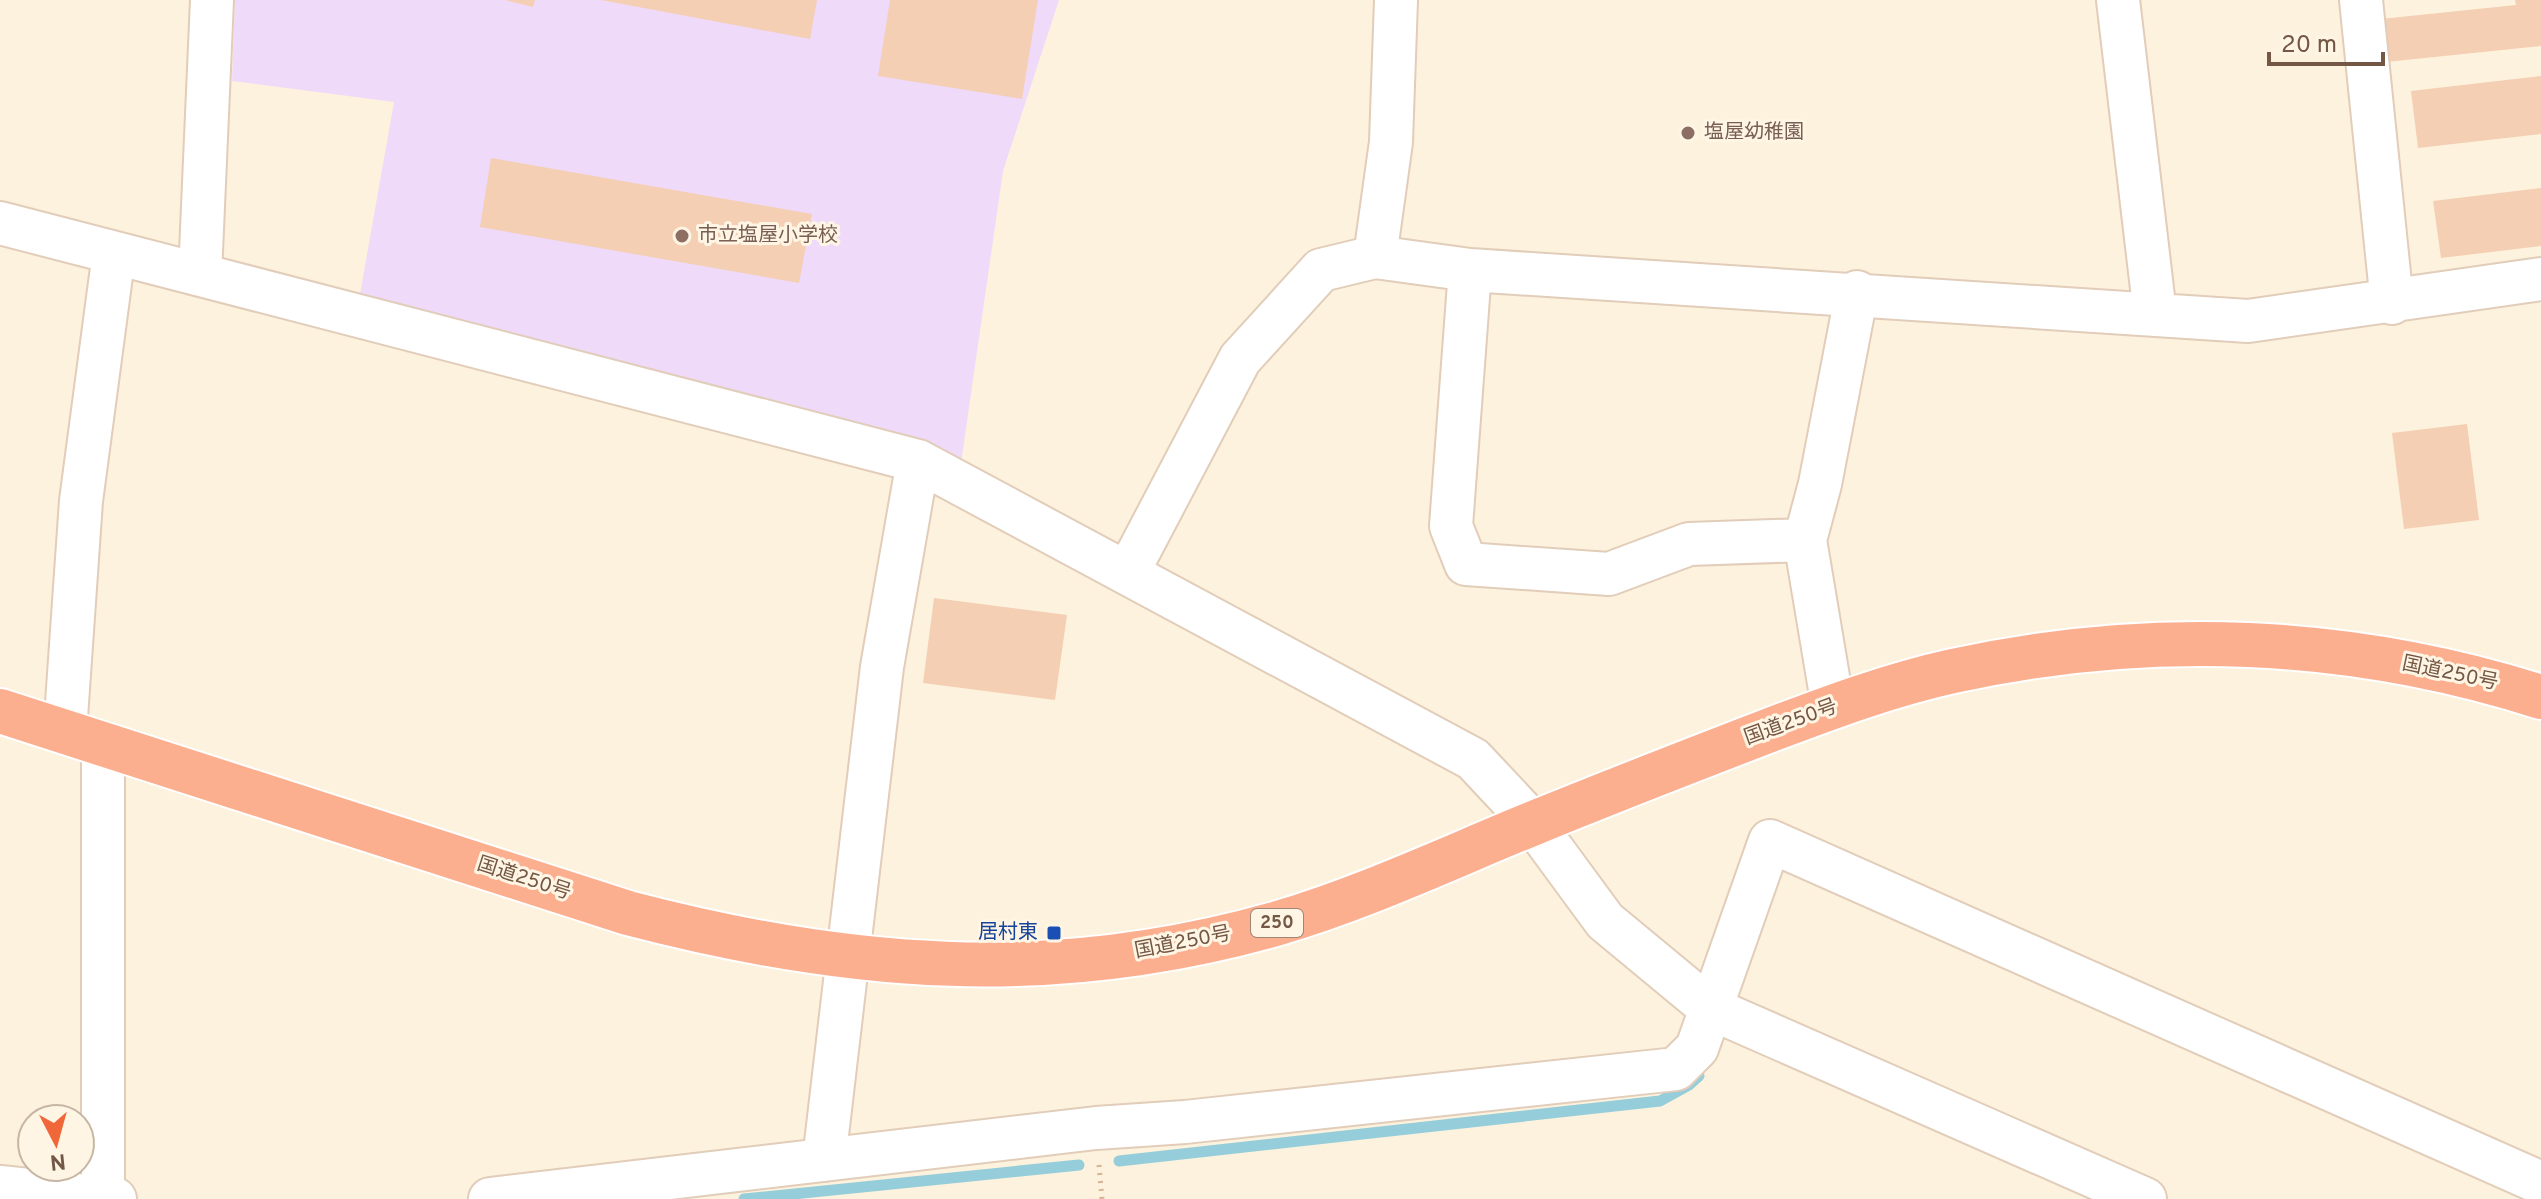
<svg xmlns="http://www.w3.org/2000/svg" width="2541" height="1199" font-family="Overpass,'Noto Sans JP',sans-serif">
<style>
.education{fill:#efdaf9}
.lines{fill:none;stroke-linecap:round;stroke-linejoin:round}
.stream{stroke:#96cdda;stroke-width:11}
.building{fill:#f4cfb3}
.street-casing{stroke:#e1cdb9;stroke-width:46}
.highway-casing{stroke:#fff;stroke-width:48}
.path{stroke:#d8b297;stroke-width:5;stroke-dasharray:2 6;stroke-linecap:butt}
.street{stroke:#fff;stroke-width:42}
.highway{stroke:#fcaf8f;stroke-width:44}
.education-dot{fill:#8d6e63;stroke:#fff5e4;stroke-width:3}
.transit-dot{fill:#1a4fb4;stroke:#fff5e4;stroke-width:3}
.labels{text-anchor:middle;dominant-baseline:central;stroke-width:6;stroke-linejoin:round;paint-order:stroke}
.shield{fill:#fff5e4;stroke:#9e8674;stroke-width:2}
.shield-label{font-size:18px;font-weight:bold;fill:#745744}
.education-label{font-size:20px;fill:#785e54;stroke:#fff5e4;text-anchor:start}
.street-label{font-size:20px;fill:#745744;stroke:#fff5e4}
.transit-label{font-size:20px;fill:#164399;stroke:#fff5e4;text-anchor:end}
</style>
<rect width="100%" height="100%" fill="#fdf2dd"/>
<path class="education" d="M 235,0 L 1059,0 L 1003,171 L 961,463 L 359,300 L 394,102 L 232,81 Z"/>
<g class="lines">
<path class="stream" d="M 1119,1161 L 1660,1101 L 1689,1085 L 1699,1076
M 744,1199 L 1079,1165"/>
</g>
<path class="building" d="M 505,0 L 535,0 L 533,7 Z
M 601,0 L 817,0 L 810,39 Z
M 890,0 L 1038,0 L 1022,99 L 878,76 Z
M 2515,0 L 2541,0 L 2541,46 L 2386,62 L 2381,19 L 2516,5 Z
M 2541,76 L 2541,134 L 2418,148 L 2411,91 Z
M 491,158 L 812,214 L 799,283 L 480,227 Z
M 2541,188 L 2541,246 L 2441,258 L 2433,201 Z
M 2467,424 L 2479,520 L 2404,529 L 2392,433 Z
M 934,598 L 1067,615 L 1055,700 L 923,683 Z"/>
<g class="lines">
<g class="street-casing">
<path id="street" d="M 2118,0 L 2155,314
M 2361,0 L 2392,303
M 0,223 L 918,461 L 1473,759 L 1533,823 L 1605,921 L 1710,1008 L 2145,1199
M 1375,257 L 1391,142 L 1396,0
M 1470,270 L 1451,526 L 1466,564 L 1609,574 L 1689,544 L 1805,540
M 200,275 L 212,0
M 1128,572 L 1240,359 L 1321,270 L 1375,257 L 1470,270 L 2248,321 L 2541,279
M 1833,707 L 1805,540 L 1820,484 L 1857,292
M 65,732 L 81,501 L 114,253
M 103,744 L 103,1195
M 824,1160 L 882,667 L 918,461
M 0,1187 L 115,1199
M 490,1199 L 1096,1128 L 1185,1122 L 1676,1069 L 1697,1048 L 1770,841 L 2541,1183"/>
</g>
<g class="highway-casing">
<path id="highway" d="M 0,711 L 628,913 C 849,971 1052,987 1275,924 C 1364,898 1448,858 1534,823 C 1610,792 1687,762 1765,732 C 1826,709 1889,685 1953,671 C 2149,628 2350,636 2541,697"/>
</g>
<path class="path" d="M 1099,1165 L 1102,1199"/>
<use href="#street" class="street"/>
<use href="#highway" class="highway"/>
</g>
<g class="education-dot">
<circle cx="1688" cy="133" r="8"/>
<circle cx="682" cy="236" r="8"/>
</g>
<rect class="transit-dot" x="1046" y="925" width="16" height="16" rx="4"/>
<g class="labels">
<rect class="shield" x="1251" y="909" width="52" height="28" rx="6"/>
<g class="shield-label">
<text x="1277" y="923">250</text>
</g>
<g class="education-label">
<text x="1704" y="133">塩屋幼稚園</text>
<text x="698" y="236">市立塩屋小学校</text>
</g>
<g class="street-label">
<text transform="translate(2450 674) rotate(12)">国道250号</text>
<text transform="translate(1791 723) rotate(-20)">国道250号</text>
<text transform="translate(524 879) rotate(18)">国道250号</text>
<text transform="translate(1183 943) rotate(-11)">国道250号</text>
</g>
<g class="transit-label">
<text x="1038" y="933">居村東</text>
</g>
</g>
<g transform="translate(56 1143) rotate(174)"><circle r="38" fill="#fff5e4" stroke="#c7b6a4" stroke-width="2"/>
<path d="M0-6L14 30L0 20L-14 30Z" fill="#f06739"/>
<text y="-12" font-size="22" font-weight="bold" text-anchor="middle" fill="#745744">N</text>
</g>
<path d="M2269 52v12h114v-12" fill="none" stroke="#745744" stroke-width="4"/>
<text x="2281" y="52" font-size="24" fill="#745744" stroke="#fff5e4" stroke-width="6" paint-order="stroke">20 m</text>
</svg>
